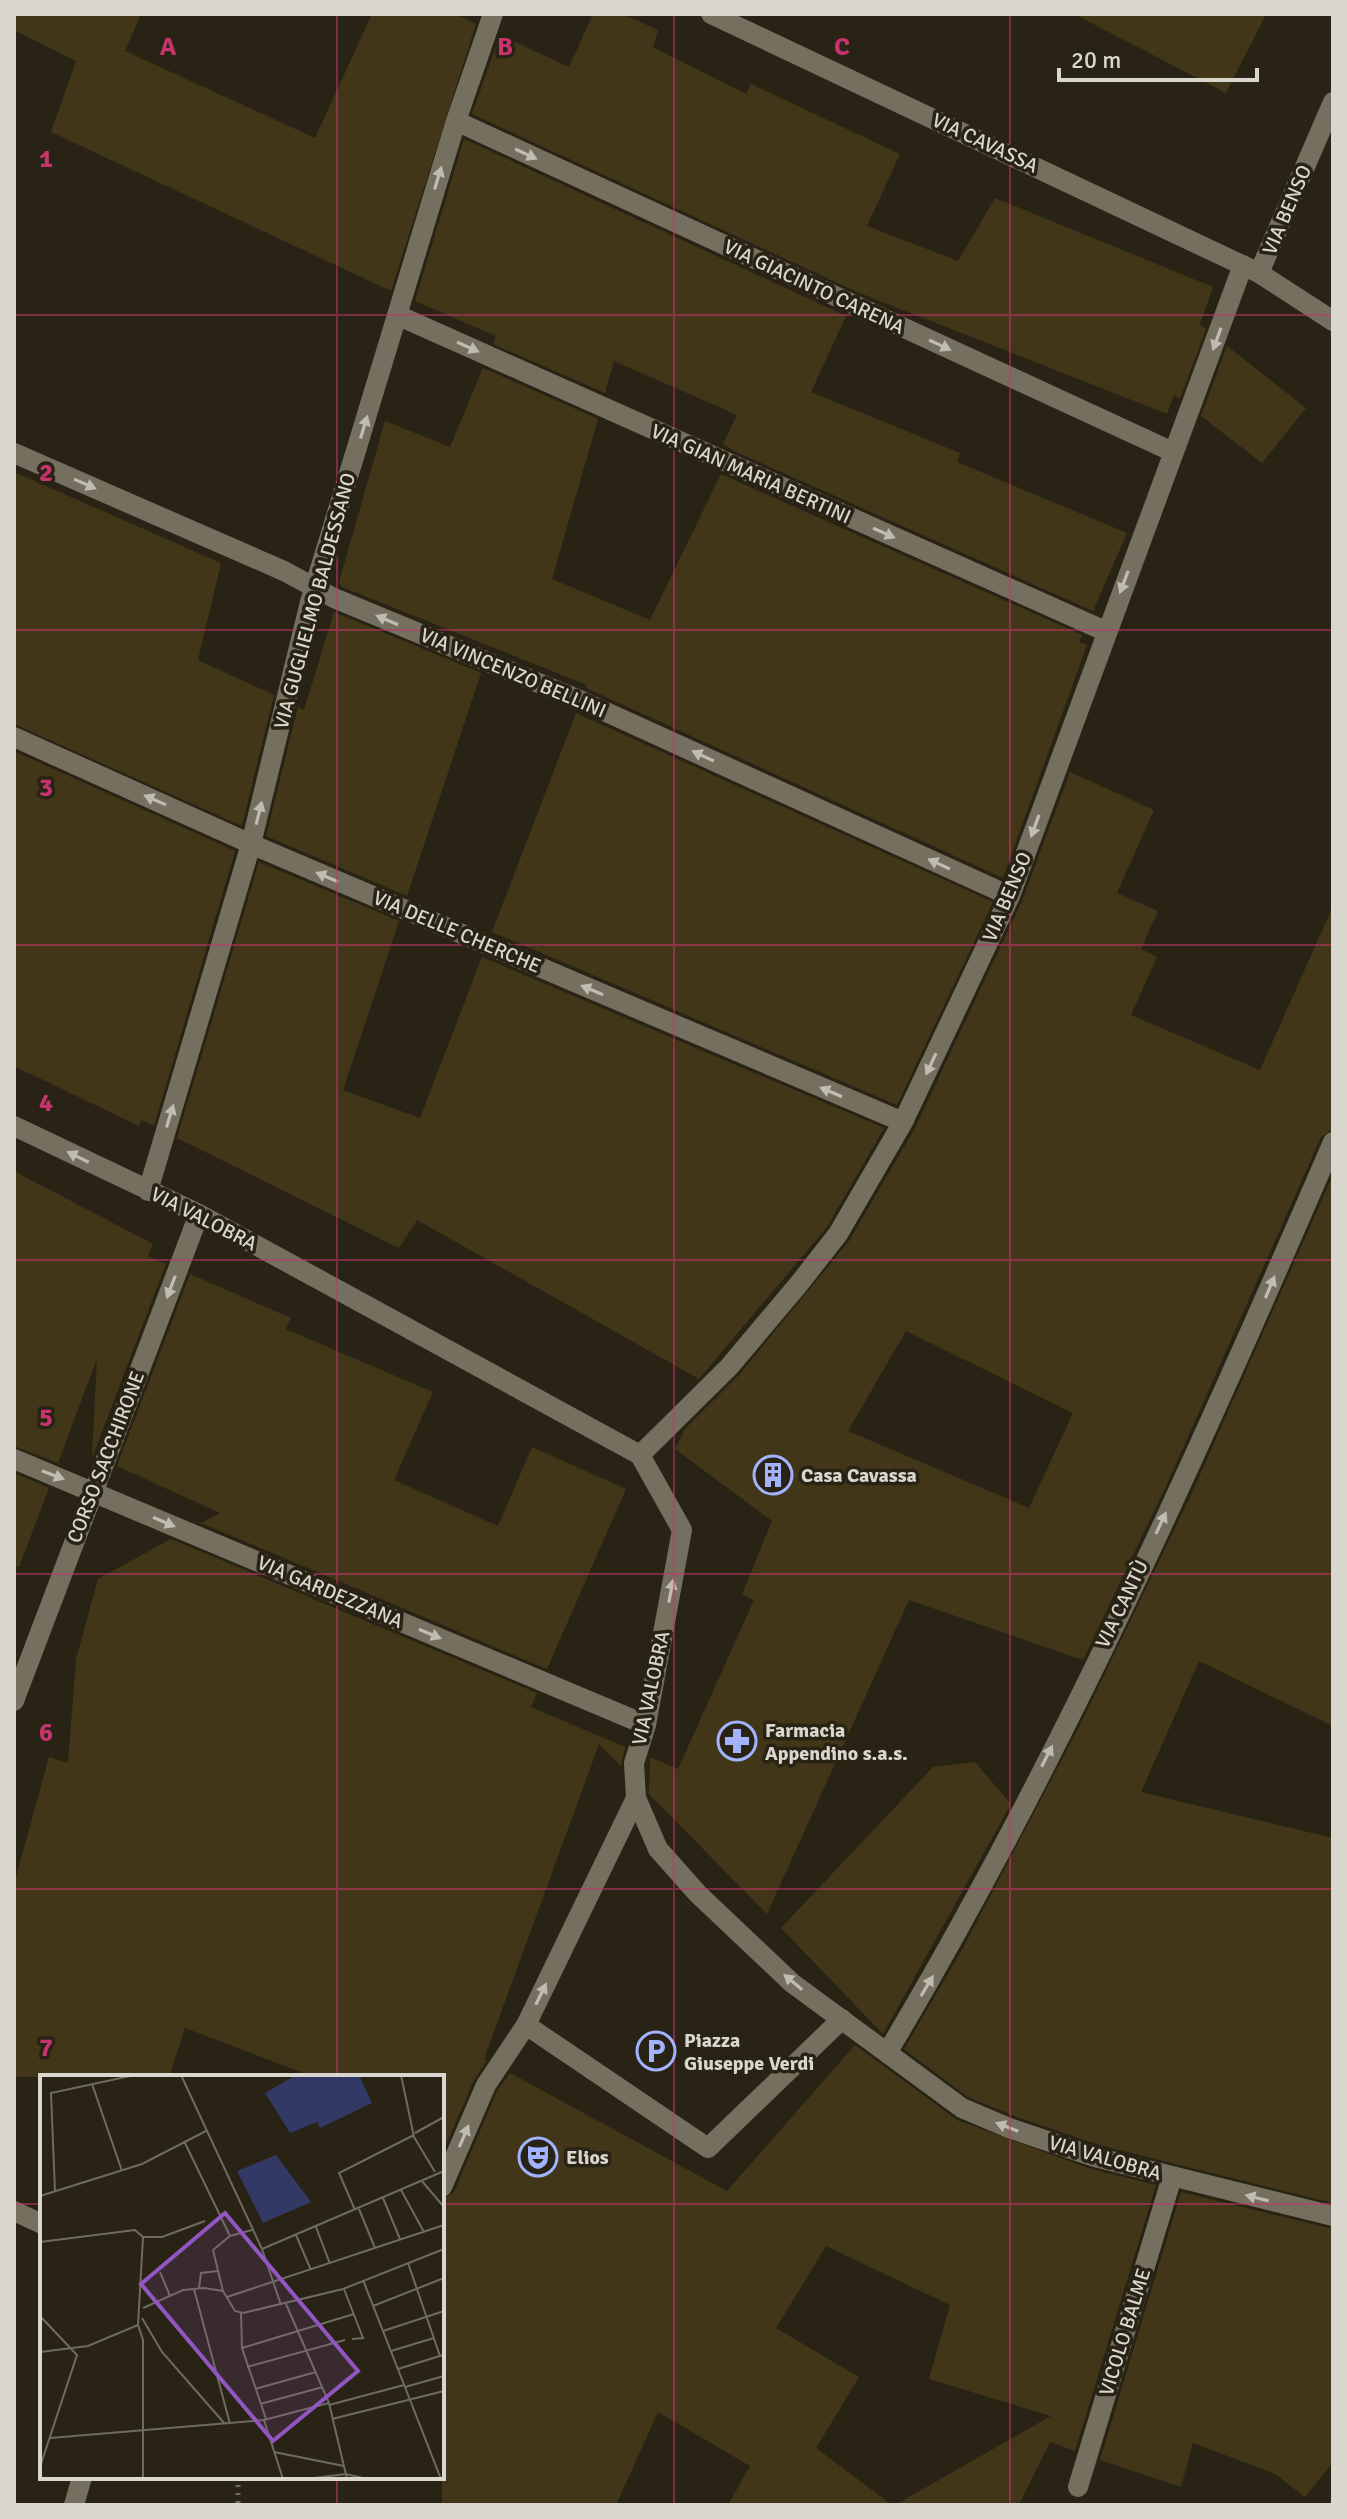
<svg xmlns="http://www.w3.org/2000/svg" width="1347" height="2519" font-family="Signika,sans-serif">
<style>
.building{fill:#413718;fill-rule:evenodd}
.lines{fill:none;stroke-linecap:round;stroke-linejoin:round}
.path{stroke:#706c60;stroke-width:5;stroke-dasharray:2 6;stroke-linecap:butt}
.minor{stroke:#746f5e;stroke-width:20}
.oneway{fill:#c0bcb1}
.grid{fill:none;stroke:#c5346c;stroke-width:2;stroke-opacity:0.55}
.labels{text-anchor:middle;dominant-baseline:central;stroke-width:7;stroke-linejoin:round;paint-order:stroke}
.street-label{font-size:20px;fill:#d9d6cd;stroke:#282315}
.poi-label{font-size:20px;font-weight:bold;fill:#d9d6cd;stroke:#282315;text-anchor:start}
.inset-road{fill:none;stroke:#6f6b5f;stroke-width:2}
.view{fill:#9256c2;fill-opacity:0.15;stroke:#9256c2;stroke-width:4}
.inset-edge{fill:none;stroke:#d9d6cd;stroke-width:4}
.grid-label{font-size:26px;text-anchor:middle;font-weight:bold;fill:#c5346c;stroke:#282315;stroke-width:7;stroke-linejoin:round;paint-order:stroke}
</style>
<rect width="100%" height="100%" fill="#282315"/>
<path class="building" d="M 14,14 L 141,14 L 125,51 L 315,138 L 372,14 L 455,14 L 476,24 L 391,291 L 51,132 L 76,61 L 14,30 Z
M 593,14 L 622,14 L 658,30 L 653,47 L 746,94 L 751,84 L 900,154 L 867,226 L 958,261 L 995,198 L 1213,287 L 1200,324 L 1206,329 L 1180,399 L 1174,395 L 1167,414 L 857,292 L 472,114 L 500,35 L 569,67 Z
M 1074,14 L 1266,14 L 1226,93 Z
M 464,139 L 846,316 L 811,392 L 960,453 L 957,462 L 1127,533 L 1093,611 L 732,450 L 723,444 L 737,415 L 614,361 L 605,393 L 493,344 L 496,336 L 415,301 Z
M 1227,346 L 1306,408 L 1262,463 L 1201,416 Z
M 483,368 L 598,419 L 552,579 L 650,620 L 721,474 L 1082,635 L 1079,642 L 1087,645 L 1003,878 L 586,688 L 587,685 L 342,587 L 339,582 L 385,421 L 450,447 Z
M 14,472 L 221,563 L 198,660 L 274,695 L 242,826 L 14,724 Z
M 334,612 L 481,673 L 407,896 L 266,836 L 298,707 L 304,710 Z
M 576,713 L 993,902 L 897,1105 L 492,932 Z
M 14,751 L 235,851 L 154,1126 L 141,1120 L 139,1126 L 14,1066 Z
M 1070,772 L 1154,810 L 1117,893 L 1158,911 L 1141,949 L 1157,957 L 1131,1015 L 1260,1070 L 1333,906 L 1333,1129 L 1321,1137 L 1167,1484 L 1083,1660 L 909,1600 L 767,1914 L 649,1794 L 650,1757 L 678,1769 L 754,1600 L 742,1594 L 772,1521 L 675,1449 L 685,1429 L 739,1375 L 849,1241 L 915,1128 L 1022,901 ZM 906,1331 L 1073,1413 L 1029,1508 L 848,1431 Z
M 259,862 L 399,921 L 343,1090 L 420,1118 L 482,957 L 884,1128 L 827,1227 L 699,1379 L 417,1220 L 399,1248 L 177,1138 Z
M 14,1171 L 153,1244 L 148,1256 L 166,1264 L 92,1458 L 97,1358 L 58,1463 L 14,1446 Z
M 1333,1175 L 1333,1726 L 1199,1661 L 1141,1792 L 1333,1838 L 1333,2203 L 1099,2145 L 1014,2116 L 968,2097 L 904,2049 L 962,1950 L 1080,1725 L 1191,1495 Z
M 190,1274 L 291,1318 L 286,1329 L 433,1392 L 394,1480 L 498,1526 L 532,1447 L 626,1489 L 547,1669 L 201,1523 L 220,1513 L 117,1466 Z
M 14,1473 L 49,1488 L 19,1567 L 14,1566 Z
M 171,1539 L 537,1693 L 531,1707 L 625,1747 L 621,1766 L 599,1744 L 484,2059 L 487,2060 L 474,2080 L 442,2154 L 442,2077 L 314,2077 L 185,2028 L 169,2077 L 14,2077 L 14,1884 L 49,1757 L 68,1763 L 76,1659 L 98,1579 Z
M 975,1762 L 1011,1804 L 883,2034 L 781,1928 L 933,1767 Z
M 855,2045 L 957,2120 L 1091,2169 L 1156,2185 L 1075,2451 L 1050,2442 L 1019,2505 L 895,2505 L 1051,2416 L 929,2379 L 950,2305 L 826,2246 L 776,2328 L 859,2377 L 816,2448 L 892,2505 L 728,2505 L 750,2466 L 658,2412 L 616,2505 L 442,2505 L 442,2200 L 454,2192 L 497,2091 L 510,2073 L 727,2191 Z
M 1181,2192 L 1333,2229 L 1333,2462 L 1305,2497 L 1275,2474 L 1193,2443 L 1181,2487 L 1100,2460 Z"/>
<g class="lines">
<path class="path" d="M 238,2477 L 238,2505"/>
<path class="minor" d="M 711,14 L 1259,273 L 1333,321
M 456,121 L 1173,452
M 1259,273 L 1333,102
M 397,315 L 1105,631
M 14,453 L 284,571 L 334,598 L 582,701 L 1010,896
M 14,737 L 251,844 L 903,1122
M 14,1126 L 199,1214 L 640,1455 L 682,1530 L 646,1725 L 634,1763 L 636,1798 L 658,1849 L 698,1894 L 792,1983 L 962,2108 L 1009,2128 L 1095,2157 L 1333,2216
M 148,1191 L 251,844 L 310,602 L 456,121 L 493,14
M 640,1455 L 729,1367 L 798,1285 L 838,1234 L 903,1122 L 1010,896 L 1243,265
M 14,1459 L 646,1725
M 14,1701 L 199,1214
M 526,2025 L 708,2148 L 842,2019
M 887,2053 C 1059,1765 1200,1450 1333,1142
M 442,2187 L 486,2085 L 526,2025 L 636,1798
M 14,2211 L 42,2224
M 1078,2487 L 1172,2177
M 74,2505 L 82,2477"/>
</g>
<defs><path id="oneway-solid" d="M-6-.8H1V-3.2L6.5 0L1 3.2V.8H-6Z" transform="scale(2)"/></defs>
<g class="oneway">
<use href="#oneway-solid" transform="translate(526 154) rotate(25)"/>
<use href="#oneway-solid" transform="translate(438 178) rotate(-73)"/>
<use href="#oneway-solid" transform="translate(1217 339) rotate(110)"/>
<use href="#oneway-solid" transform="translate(940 345) rotate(25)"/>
<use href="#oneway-solid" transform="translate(468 347) rotate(24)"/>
<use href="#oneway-solid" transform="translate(364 427) rotate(-73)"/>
<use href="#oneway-solid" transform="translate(85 484) rotate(24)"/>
<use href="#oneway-solid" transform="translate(884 533) rotate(24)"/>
<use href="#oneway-solid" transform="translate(1124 582) rotate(111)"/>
<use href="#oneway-solid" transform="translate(387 620) rotate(-157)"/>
<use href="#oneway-solid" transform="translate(703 756) rotate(-155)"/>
<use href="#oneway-solid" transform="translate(155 800) rotate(-156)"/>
<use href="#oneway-solid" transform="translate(259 813) rotate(-76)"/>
<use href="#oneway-solid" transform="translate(1035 826) rotate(110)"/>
<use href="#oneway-solid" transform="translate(939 864) rotate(-155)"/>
<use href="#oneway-solid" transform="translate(327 877) rotate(-157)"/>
<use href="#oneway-solid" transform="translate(592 990) rotate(-157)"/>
<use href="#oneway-solid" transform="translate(931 1064) rotate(115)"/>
<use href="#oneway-solid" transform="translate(831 1092) rotate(-157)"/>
<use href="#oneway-solid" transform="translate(170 1116) rotate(-73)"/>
<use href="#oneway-solid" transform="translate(78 1157) rotate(-154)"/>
<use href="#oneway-solid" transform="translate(171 1287) rotate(111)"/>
<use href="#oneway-solid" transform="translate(1270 1287) rotate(-67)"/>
<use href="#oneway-solid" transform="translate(53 1475) rotate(21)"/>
<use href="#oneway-solid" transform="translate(164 1522) rotate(23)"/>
<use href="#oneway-solid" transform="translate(1161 1523) rotate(-65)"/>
<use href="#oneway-solid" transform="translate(671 1591) rotate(-79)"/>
<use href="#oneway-solid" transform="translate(430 1634) rotate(23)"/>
<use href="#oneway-solid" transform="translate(1047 1756) rotate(-63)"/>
<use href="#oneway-solid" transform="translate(793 1982) rotate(-140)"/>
<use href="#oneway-solid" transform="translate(927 1986) rotate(-59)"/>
<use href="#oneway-solid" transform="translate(541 1994) rotate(-64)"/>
<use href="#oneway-solid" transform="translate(1007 2127) rotate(-159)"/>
<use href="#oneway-solid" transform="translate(464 2136) rotate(-67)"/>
<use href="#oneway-solid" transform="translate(1257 2198) rotate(-166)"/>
</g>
<path class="grid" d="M 337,14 L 337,2077M 674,14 L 674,2505M 1010,14 L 1010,2505M 14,315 L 1333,315M 14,630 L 1333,630M 14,945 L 1333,945M 14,1260 L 1333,1260M 14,1574 L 1333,1574M 14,1889 L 1333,1889M 14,2204 L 42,2204M 442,2204 L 1333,2204M 337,2477 L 337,2505"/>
<defs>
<g id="building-ring" transform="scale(2)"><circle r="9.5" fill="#282315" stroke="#a3b2fd" stroke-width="1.5"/><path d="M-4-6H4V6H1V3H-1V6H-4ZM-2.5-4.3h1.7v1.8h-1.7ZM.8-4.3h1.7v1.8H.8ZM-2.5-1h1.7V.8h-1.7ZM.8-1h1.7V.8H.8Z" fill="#a3b2fd"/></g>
<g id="pharmacy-ring" transform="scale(2)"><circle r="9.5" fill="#282315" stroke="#a3b2fd" stroke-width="1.5"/><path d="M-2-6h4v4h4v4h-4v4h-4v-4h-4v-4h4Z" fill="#a3b2fd"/></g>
<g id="parking-ring" transform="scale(2)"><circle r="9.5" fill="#282315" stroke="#a3b2fd" stroke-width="1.5"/><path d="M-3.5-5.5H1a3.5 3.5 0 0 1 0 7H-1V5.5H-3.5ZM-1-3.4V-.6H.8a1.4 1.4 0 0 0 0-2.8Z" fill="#a3b2fd"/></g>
<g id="theatre-ring" transform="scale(2)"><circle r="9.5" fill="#282315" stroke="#a3b2fd" stroke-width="1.5"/><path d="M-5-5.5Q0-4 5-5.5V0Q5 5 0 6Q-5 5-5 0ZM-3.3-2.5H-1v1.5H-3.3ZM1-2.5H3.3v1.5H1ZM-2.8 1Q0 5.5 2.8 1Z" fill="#a3b2fd"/></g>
</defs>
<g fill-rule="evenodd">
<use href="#building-ring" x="773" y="1475"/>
<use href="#pharmacy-ring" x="737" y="1741"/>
<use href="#parking-ring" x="656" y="2051"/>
<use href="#theatre-ring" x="538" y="2157"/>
</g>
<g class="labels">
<g class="street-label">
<text transform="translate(985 143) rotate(25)">VIA CAVASSA</text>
<text transform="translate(1287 210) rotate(-67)">VIA BENSO</text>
<text transform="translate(814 287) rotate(25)">VIA GIACINTO CARENA</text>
<text transform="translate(751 474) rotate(24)">VIA GIAN MARIA BERTINI</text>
<text transform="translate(315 601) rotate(-75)">VIA GUGLIELMO BALDESSANO</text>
<text transform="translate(513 673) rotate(23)">VIA VINCENZO BELLINI</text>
<text transform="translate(1007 897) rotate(-67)">VIA BENSO</text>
<text transform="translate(457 932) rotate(23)">VIA DELLE CHERCHE</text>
<text transform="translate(204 1219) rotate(27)">VIA VALOBRA</text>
<text transform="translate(106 1457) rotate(-69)">CORSO SACCHIRONE</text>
<text transform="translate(330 1592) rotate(23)">VIA GARDEZZANA</text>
<text transform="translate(1122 1604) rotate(-64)">VIA CANTÙ</text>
<text transform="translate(651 1688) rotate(-78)">VIA VALOBRA</text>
<text transform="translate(1105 2158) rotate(16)">VIA VALOBRA</text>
<text transform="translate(1125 2332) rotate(-73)">VICOLO BALME</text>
</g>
<g class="poi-label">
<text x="801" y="1475">Casa Cavassa</text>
<text x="765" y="1730">Farmacia<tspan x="765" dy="23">Appendino s.a.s.</tspan></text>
<text x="684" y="2040">Piazza<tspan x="684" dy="23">Giuseppe Verdi</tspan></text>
<text x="566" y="2157">Elios</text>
</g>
</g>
<g transform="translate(40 2075)">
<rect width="404" height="404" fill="#282315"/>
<path d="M 256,0 L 319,0 L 332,28 L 280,53 L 277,47 L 250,58 L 225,18 ZM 236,80 L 271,127 L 223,148 L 197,96 Z" fill="#323964"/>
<path class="inset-road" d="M 141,0 L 222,174 L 241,230M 361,0 L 374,62 L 395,97M 52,9 L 82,96M 375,58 L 404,42M 145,68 L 190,161M 381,105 L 404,132M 361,115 L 384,157M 15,117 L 11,18 L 95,0M 0,121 L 102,89 L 166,56M 343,123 L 360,164M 319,134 L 335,173M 315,135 L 299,98 L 374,60M 276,152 L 290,189M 256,160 L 271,195M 103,162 L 122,162 L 165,146M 0,167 L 95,155 L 103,162M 222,174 L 404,96M 368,188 L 400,281M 120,197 L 130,221M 323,205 L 401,404M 159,213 L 161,198 L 178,196M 154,214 L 190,349M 304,214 L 323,263 L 312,264M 183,216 L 173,175 L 190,161 L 212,155M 187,222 L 404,150M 246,229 L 289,328 L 307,404M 333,231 L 404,203M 103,233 L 143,215 L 164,213 L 183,216 L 195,236 L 203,238 L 303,214 L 404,174M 201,238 L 202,273 L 226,344M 0,241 L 37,280 L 0,392M 102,243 L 122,277 L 185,349M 98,250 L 103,265 L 103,404M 343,256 L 404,236M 202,273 L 314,239M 351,276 L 394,263M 0,277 L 48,271 L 98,250 L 103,162M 207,292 L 305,265M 358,294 L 403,280M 365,312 L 404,301M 215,314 L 276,297M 220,329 L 283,312M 289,330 L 364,310M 292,344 L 404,316M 224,345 L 243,404M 10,363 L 224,345 L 289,328M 234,377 L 304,391M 266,404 L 306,399 L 327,404"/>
<path class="view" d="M 185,138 L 318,296 L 233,366 L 101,209 Z"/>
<rect width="404" height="404" class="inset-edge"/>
</g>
<g class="grid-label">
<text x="168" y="55">A</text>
<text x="505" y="55">B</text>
<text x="842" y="55">C</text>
<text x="46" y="167">1</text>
<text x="46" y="481">2</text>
<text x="46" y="796">3</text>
<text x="46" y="1111">4</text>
<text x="46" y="1426">5</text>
<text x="46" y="1741">6</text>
<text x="46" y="2056">7</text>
</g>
<rect width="1347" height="2519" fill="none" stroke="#d9d6cd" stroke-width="32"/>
<path d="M1059 68v12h198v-12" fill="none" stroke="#d9d6cd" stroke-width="4"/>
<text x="1071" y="68" font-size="24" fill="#d9d6cd" stroke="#282315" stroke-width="6" paint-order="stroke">20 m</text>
</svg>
